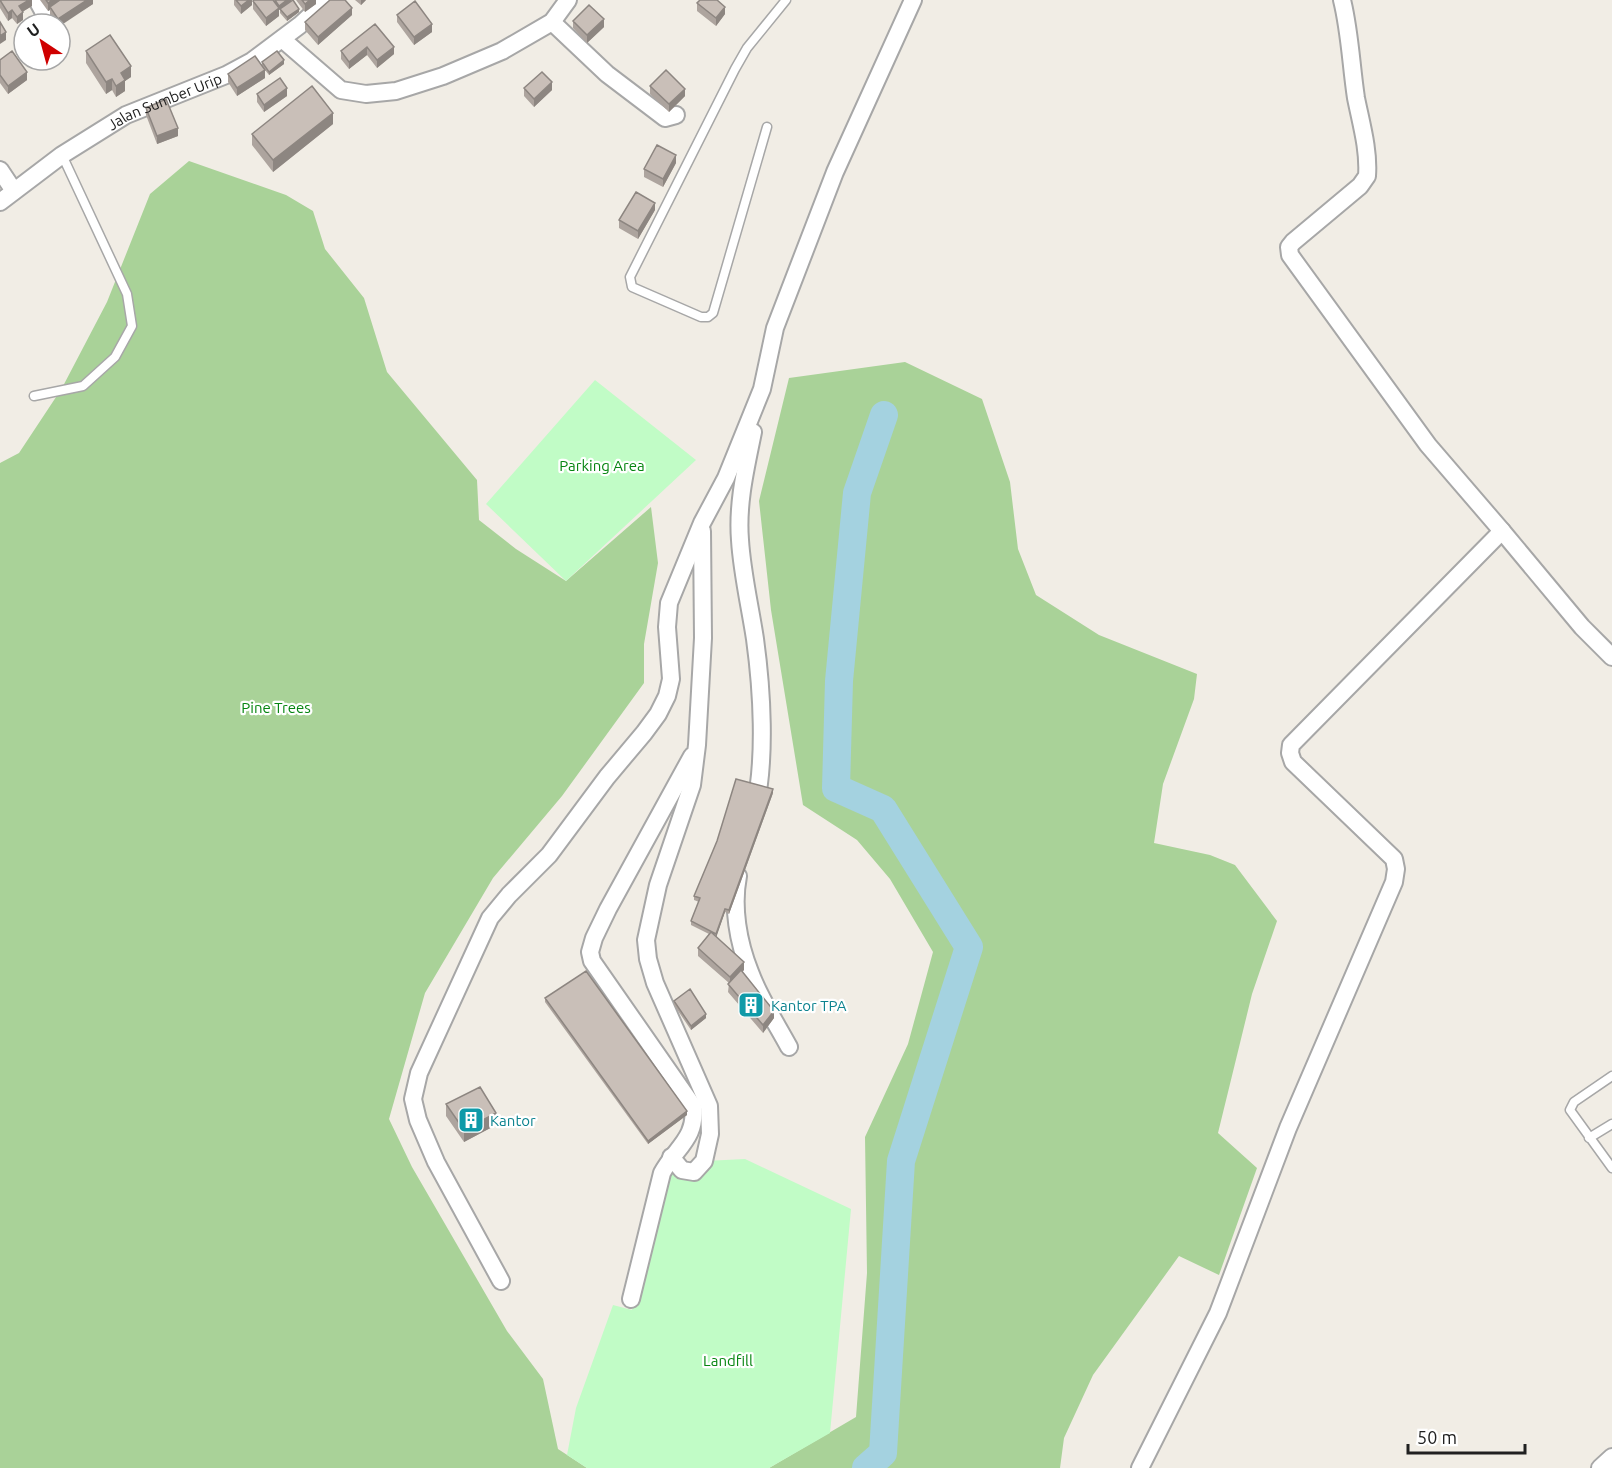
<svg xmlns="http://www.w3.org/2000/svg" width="1612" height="1468" font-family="Ubuntu,sans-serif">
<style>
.forest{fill:#a9d298}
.park{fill:#c1fcc6}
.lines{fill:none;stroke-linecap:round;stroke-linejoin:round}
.river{stroke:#a4d2e0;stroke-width:28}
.lane-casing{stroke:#a7a7a7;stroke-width:11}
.street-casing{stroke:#a7a7a7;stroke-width:20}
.lane{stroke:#fff;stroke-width:8}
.street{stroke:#fff;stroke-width:16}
.wall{fill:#ada49e}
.shaded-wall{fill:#8d8681}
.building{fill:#c9bfb8;stroke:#8d8681;stroke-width:1.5}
.labels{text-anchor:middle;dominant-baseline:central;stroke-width:4.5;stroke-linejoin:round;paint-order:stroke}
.street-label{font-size:15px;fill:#202020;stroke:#fff}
.park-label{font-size:15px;fill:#068511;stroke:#fff}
.culture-label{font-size:15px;fill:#0d838f;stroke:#fff;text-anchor:start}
</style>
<rect width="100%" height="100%" fill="#f1ede5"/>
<path class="forest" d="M 189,161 L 286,195 L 313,211 L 325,249 L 364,298 L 387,372 L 477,480 L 479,520 L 516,549 L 566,581 L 651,507 L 658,563 L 644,644 L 644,683 L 562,796 L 493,878 L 425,993 L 389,1119 L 412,1167 L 507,1331 L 543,1379 L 558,1449 L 587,1468 L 0,1468 L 0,463 L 19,453 L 62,388 L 107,302 L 150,194 Z
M 905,362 L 982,399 L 1010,482 L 1018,549 L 1036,595 L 1099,635 L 1197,674 L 1194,699 L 1163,784 L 1154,843 L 1210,855 L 1235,865 L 1277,921 L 1252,994 L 1218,1133 L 1257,1168 L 1219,1275 L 1179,1256 L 1093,1375 L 1064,1438 L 1060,1468 L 769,1468 L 856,1417 L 867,1273 L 865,1137 L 908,1044 L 933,952 L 890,879 L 857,840 L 803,805 L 771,610 L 759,501 L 789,378 Z"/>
<path class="park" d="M 595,380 L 696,460 L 566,581 L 486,504 Z
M 671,1159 L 681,1171 L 705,1161 L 745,1159 L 851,1209 L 830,1433 L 769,1468 L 587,1468 L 567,1455 L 576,1408 L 613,1305 L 632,1310 L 663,1174 Z"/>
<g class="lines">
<path class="river" d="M 866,1468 L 883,1453 L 901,1161 L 969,947 L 883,809 L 836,788 L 839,681 L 857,493 L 884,415"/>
<g class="lane-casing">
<path id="lane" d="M 767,127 L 713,313 L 708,317 L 701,317 L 632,287 L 630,277 L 735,69 L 747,48 L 786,0
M 34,396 L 83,386 L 115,357 L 132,326 L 127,294 L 62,155
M 1612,1076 L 1574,1102 L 1570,1110 L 1612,1168
M 1589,1138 L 1612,1124"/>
</g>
<g class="street-casing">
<g id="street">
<path d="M 37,0 L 43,11"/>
<path d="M 552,22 L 607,74 L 665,118 L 676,115"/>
<path d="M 282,39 L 341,90 L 366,94 L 396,91 L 443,76 L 502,51 L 552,22 L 568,0"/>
<path d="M 0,170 L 14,191"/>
<path id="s1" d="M 0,202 L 62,155 L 126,115 L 226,75 L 252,61 L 300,25 L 327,0"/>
<path d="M 753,432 C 746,467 737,503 740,540 C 742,573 750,606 755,639 C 762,690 766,758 755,807"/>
<path d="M 1502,531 L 1582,627 L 1612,657"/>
<path d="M 738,876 C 732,907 738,942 750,972 C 759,997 776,1023 789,1047"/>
<path d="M 671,1157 L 682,1170 L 694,1172 L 704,1161 L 710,1134 L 709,1106 L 655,983 L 648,959 L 646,940 L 658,885 L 692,785 L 697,745 L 703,638 L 702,531"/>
<path d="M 501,1281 L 436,1162 L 418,1120 L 413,1099 L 419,1073 L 490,918 L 509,895 L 549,855 L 607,777 L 644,733 L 658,714 L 667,696 L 671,679 L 667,627 L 669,603 L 702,523 L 726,478 L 762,389 L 775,328 L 835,172 L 913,0"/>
<path d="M 631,1299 L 662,1173 C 676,1147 697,1138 693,1106 L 592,961 L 590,952 L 594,938 L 608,909 L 692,756"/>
<path d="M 1140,1468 L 1218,1313 L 1288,1128 L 1394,882 L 1396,869 L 1394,859 L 1293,762 L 1290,753 L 1291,745 L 1502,531 L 1428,445 L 1290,255 L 1289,247 L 1293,242 L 1360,186 L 1367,176 C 1369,150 1361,123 1356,98 C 1351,65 1350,32 1342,0"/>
<path d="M 1600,1468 L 1612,1457"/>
</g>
</g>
<use href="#lane" class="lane"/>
<use href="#street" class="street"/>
</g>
<path class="wall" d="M 0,0 L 32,0 L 32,6 L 22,12 L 23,20 L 17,24 L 12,18 L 8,21 L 0,8 Z
M 40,0 L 93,0 L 93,4 L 60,24 L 56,24 L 50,14 L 50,10 L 48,11 Z
M 234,0 L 252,0 L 252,5 L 241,14 L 234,5 Z
M 291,0 L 299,12 L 287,21 L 280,13 L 280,9 L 279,10 L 279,16 L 266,26 L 253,9 L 253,1 Z
M 296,0 L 316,0 L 316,4 L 305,12 Z
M 355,0 L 366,0 L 361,5 Z
M 697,3 L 725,14 L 716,26 L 697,11 Z
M 352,15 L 318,45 L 305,30 L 305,22 Z
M 397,15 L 432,32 L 414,45 L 397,22 Z
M 573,21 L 604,27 L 587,43 L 573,28 Z
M 375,24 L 394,54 L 377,68 L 367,55 L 349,69 L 341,59 L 341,51 Z
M 86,51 L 131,77 L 125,81 L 125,91 L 116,97 L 112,90 L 106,94 L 86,63 Z
M 0,60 L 27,80 L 8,94 L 0,83 Z
M 262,62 L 284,64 L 269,75 L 265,70 L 265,78 L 237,96 L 228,82 L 228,74 L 262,66 Z
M 650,86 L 685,96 L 669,112 L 650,94 Z
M 524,88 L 552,90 L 534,107 L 524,96 Z
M 257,94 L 287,96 L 264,112 L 257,102 Z
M 146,108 L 178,136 L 157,144 L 146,115 Z
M 333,124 L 273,172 L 252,145 L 252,134 Z
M 676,163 L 663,187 L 644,177 L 644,169 Z
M 655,210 L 638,239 L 619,228 L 619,220 Z
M 773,793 L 729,914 L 725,912 L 716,937 L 744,970 L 742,972 L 774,1018 L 763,1033 L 728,992 L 729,983 L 698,956 L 698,948 L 709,934 L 691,925 L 691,921 L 699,902 L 694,900 L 694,896 Z
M 545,998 L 687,1115 L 648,1144 L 545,1002 Z
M 674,1001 L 706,1018 L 691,1030 L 674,1005 Z
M 446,1104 L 496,1125 L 464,1142 L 446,1116 Z"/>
<path class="shaded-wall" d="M 29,0 L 32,0 L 32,6 L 19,14 L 19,6 Z
M 53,0 L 65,0 L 50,7 L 50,10 L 48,11 L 48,3 Z
M 87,0 L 93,0 L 93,4 L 60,26 L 60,24 L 58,24 L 58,19 Z
M 249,0 L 252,0 L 252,5 L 241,14 L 241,6 Z
M 287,0 L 291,0 L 291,1 L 279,10 L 279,16 L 266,26 L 266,18 L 279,8 L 279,6 Z
M 310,0 L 316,0 L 316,4 L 305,12 L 305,4 Z
M 361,0 L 366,0 L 361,5 Z
M 725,7 L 725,14 L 716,26 L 716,18 Z
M 352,8 L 352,15 L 318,45 L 318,37 Z
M 299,9 L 299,12 L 287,21 L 287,17 Z
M 12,10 L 12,18 L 8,21 L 8,13 Z
M 23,12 L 23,20 L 17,24 L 17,17 Z
M 604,19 L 604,27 L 587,43 L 587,35 Z
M 432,24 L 432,32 L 414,45 L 414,37 Z
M 6,32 L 6,40 L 0,44 L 0,36 Z
M 367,47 L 367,55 L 349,69 L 349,62 Z
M 394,47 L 394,54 L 377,68 L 377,60 Z
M 284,60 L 284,64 L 269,75 L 269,72 Z
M 131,66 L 131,77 L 125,81 L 125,91 L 116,97 L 116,86 L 121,73 Z
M 265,70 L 265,78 L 237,96 L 237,88 Z
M 27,72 L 27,80 L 8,94 L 8,86 Z
M 112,79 L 112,90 L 106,94 L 106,82 Z
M 552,82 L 552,90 L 534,107 L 534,99 Z
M 287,88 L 287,96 L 264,112 L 264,105 Z
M 685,89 L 685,96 L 669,112 L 669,104 Z
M 333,113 L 333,124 L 273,172 L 273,160 Z
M 178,128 L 178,136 L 157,144 L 157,136 Z
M 676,155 L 676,163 L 663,187 L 663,179 Z
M 655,203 L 655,210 L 638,239 L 638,231 Z
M 773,789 L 773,793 L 729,914 L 729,910 Z
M 725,909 L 725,912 L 716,938 L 716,934 Z
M 744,962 L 744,970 L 730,984 L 730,977 Z
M 774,1011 L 774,1018 L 763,1033 L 763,1025 Z
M 706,1014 L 706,1018 L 691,1030 L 691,1026 Z
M 687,1111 L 687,1115 L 648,1144 L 648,1141 Z
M 496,1113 L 496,1125 L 464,1142 L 464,1130 Z"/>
<path class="building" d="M 0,0 L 29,0 L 19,6 L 23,12 L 17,17 L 12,10 L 8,13 Z
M 46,0 L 53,0 L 48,3 Z
M 60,0 L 87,0 L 58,19 L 50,7 Z
M 236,0 L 249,0 L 241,6 Z
M 254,0 L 273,0 L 279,8 L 266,18 L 253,1 Z
M 275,0 L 287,0 L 279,6 Z
M 293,0 L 299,9 L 287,17 L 280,9 Z
M 302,0 L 310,0 L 305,4 Z
M 330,0 L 345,0 L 352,8 L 318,37 L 305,22 Z
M 700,0 L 717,0 L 725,7 L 716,18 L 697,3 Z
M 415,1 L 432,24 L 414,37 L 397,15 Z
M 589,5 L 604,19 L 587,35 L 573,21 Z
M 0,22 L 6,32 L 0,36 Z
M 375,24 L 394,47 L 377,60 L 367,47 L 349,62 L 341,51 Z
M 110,35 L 131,66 L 121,73 L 125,80 L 116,86 L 112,79 L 106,82 L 86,51 Z
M 12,51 L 27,72 L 8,86 L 0,75 L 0,60 Z
M 277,51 L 284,60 L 269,72 L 262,62 Z
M 255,56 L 265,70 L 237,88 L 228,74 Z
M 666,70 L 685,89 L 669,104 L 650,86 Z
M 542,72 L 552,82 L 534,99 L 524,88 Z
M 280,78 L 287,88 L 264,105 L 257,94 Z
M 312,86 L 333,113 L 273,160 L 252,134 Z
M 166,99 L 178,128 L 157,136 L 146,108 Z
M 657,145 L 676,155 L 663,179 L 644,169 Z
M 636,192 L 655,203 L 638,231 L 619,220 Z
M 736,779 L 773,789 L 729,910 L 725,909 L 716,934 L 691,921 L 700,898 L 694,896 L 717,841 Z
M 711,932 L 744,962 L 730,977 L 698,948 Z
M 741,970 L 774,1011 L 763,1025 L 728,984 Z
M 586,971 L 687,1111 L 648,1141 L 545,998 Z
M 690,989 L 706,1014 L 691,1026 L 674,1001 Z
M 480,1087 L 496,1113 L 464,1130 L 446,1104 Z"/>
<defs>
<g id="building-square" transform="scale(1.35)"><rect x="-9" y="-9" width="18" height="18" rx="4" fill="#0f9aa8" stroke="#fff"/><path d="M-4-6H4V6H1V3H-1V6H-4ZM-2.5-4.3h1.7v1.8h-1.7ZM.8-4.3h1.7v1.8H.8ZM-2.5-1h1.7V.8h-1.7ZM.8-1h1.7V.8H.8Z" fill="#fff"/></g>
</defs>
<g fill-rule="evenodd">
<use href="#building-square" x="751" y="1005"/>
<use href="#building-square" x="471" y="1120"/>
</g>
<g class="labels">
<g class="street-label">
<text stroke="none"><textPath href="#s1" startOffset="194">Jalan Sumber Urip</textPath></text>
</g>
<g class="park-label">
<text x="602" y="465">Parking Area</text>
<text x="276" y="707">Pine Trees</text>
<text x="728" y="1360">Landfill</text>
</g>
<g class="culture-label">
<text x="771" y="1005">Kantor TPA</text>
<text x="490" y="1120">Kantor</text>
</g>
</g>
<g transform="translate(42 42) rotate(324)"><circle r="28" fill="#ffffff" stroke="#a6a6a6" stroke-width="1.5"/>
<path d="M0-4.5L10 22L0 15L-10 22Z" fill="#cf0000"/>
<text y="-9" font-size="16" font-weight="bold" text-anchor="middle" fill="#202020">U</text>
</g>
<path d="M1408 1444v9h117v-9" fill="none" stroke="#202020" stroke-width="3"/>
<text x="1417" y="1444" font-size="18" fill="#202020" stroke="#ffffff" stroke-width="4.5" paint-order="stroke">50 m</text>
</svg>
